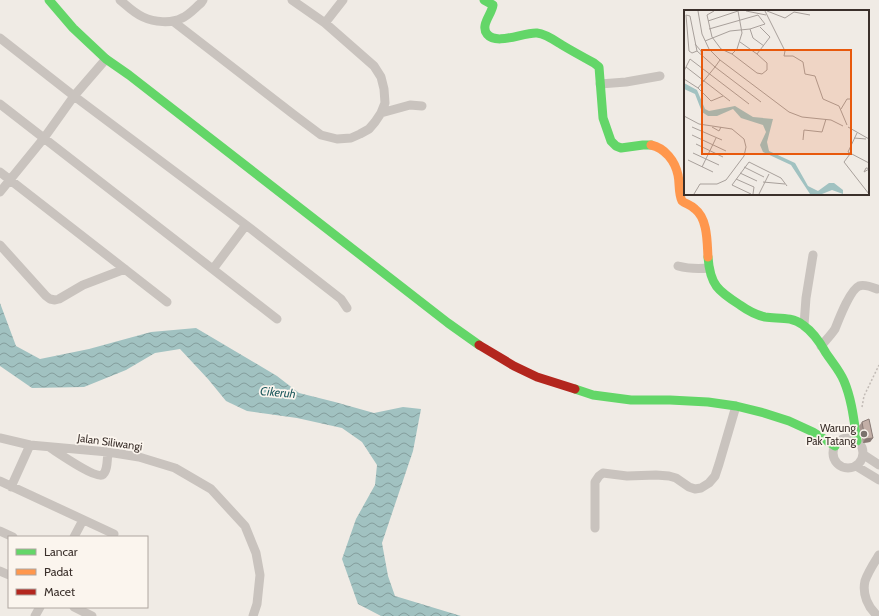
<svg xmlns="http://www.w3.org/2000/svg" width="879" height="616" font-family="Cabin,sans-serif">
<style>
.water{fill:url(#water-waves)}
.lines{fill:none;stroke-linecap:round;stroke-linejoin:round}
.path{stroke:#c2bbb6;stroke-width:1.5;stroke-dasharray:2 2;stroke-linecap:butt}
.street{stroke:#c9c3be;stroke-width:9}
.fast{stroke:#63d668;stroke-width:9}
.slow{stroke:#ff974d;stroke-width:9}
.jam{stroke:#b3261e;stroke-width:9}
.wall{fill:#a89690}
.shaded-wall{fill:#887a75}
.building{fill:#c3afa7;stroke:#887a75}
.poi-dot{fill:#7a716c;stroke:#fbf5ee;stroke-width:1.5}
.labels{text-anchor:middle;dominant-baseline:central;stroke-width:3.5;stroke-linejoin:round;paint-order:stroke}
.poi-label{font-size:11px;fill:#3b302b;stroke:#fbf5ee;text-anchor:end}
.street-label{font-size:11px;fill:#3b302b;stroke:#fbf5ee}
.water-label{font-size:12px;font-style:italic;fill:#1f5a5e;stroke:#fbf5ee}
.inset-road{fill:none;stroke:#a8a09b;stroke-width:1}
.view{fill:#e8590c;fill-opacity:0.15;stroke:#e8590c;stroke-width:2}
.inset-edge{fill:none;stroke:#3b302b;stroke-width:2}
</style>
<defs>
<pattern id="water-waves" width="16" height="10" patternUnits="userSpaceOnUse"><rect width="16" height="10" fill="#a1c2c1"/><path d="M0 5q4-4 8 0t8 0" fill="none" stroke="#849e9d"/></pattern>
</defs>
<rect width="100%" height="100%" fill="#f0ebe5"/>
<path class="water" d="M 0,303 L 16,346 L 40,359 L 89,349 L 151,332 L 196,328 L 277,376 L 299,393 L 335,402 L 374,413 L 403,407 L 421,409 L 413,451 L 382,543 L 388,576 L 395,596 L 461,616 L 381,616 L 358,604 L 342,559 L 356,519 L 375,485 L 377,465 L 362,442 L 342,428 L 297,418 L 247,411 L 226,401 L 208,379 L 180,349 L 155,353 L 126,370 L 84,387 L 32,388 L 0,366 Z"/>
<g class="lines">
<path class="path" d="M 862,407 L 864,396 L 879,365"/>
<path class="street" d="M 120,0 C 127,6 134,13 143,17 C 154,22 171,24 182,18 C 189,15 195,8 201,3 L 203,0
M 292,0 L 325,23 L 343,0
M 174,22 L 293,114 L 321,135 L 337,139 L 351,138 L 360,134 L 369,129 L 375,122 L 381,113 L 385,103 L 384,89 L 381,77 L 374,66 L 325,23
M 0,38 L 74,96 L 44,138 L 0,192
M 106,59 L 74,96 L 246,225 L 341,299 L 347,308
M 600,84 L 626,82 L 660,76
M 0,104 L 277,319
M 381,113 L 410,105 L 422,106
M 0,172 L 167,302
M 0,245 L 46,296 L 50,299 L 55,300 L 59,299 L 83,285 L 125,269
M 678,266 C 689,269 698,269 709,268
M 213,269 L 246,225
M 804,325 L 806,298 L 813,255
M 821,346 C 826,340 831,335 835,329 C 839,319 850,290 859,286 C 864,284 872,287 877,289
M833 453a15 15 0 1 1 30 0a15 15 0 1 1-30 0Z
M 0,438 L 30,445 L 108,452 L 139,457 L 175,468 L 211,489 L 245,526 L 256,553 L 260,575 L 257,604 L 253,616
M 49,447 C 57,452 94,478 102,475 C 108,472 107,458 108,452
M 864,455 L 879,465
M 856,466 L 879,480
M 0,481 L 114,534
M 11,487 L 30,445
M 595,528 L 595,482 L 599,476 L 603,473 L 627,476 L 656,475 L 669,476 L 676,478 L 689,487 L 695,489 L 701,488 L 709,483 L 715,476 L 719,464 L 736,406
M 0,531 L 13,537
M 74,537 L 83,520
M 0,571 L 9,575
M 74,607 L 92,616
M 35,616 L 40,607
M 878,616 C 868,608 862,594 865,581 C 868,572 874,563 879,555"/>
<path class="fast" d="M 49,0 L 73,28 L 106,59 L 129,75 L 448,323 L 479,345
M 484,0 L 493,5 C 492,14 480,25 487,34 C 497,46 523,32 537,33 C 546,34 554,40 562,45 C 572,51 583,57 594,63 L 599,67 L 603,118 L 611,141 L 616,146 L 621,148 L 643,145 L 651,145
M 708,257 C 710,285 718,291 740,305 C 747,310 756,315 765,317 C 778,319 791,316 803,325 C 813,332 820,342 826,353 C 832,362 840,371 844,381 C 852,400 854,421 857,441
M 575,389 L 593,395 L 631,400 L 670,400 L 708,402 L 736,406 L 764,413 L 789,421 L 813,432 L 835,446"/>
<path class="slow" d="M 651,145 C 665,148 675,161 678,175 C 680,184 678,192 682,201 C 686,204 691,205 695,209 C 708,219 707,243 708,257"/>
<path class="jam" d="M 479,345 L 514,366 L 537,377 L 575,389"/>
</g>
<path class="wall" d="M 862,422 L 873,438 L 870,442 L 863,443 L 859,426 Z"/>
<path class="shaded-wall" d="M 873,438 L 870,442 L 863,443 L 865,439 Z"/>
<path class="building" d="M 869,419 L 873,438 L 865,439 L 862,422 Z"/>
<circle class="poi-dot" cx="864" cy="434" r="4"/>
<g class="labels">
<g class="poi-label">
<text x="856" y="428">Warung<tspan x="856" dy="13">Pak Tatang</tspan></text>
</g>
<g class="street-label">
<text transform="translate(110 442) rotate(8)">Jalan Siliwangi</text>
</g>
<g class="water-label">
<text transform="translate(278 392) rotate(5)">Cikeruh</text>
</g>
</g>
<g transform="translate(684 10)">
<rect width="185" height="185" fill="#f0ebe5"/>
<path d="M 0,73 L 13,80 L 21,99 L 25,101 L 51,96 L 69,107 L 89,109 L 83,132 L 85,141 L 111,153 L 124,176 L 134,181 L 145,173 L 150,173 L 159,180 L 159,184 L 148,180 L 138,184 L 126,184 L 107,155 L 79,142 L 76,135 L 82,122 L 79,115 L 57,108 L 49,99 L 33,106 L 24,106 L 18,102 L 11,84 L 0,79 Z" fill="#a1c2c1"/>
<path class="inset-road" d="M 14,1 L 18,24 L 25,39 L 36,50 L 105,102 L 118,107 L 147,110 L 159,116M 30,1 L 23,5 L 28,27 L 37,39 L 48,44 L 53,39 L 58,23 L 54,1M 62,1 L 82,5M 81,1 L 101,41 L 100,46 L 109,46 L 119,52 L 121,64 L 131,66 L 139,89 L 155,96 L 163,115M 83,1 L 101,8 L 110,2 L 126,5M 24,11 L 54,1M 66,19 L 69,28 L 80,36M 21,31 L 46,21 L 66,19 L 81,14 L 74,5 L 25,19M 56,32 L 73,44 L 86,27 L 76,17M 11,34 L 17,41 L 18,47M 13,41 L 8,43 L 5,41 L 2,5 L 6,6 L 13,41 L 31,57 L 14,78M 48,44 L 73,63 L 78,64 L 83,60 L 83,53 L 73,44M 36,50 L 31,57 L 77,92M 2,57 L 46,91M 0,61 L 6,49 L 65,94M 0,69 L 14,78 L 27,91 L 39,86M 157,99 L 163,89 L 166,89M 0,106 L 15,114 L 48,119 L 60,129 L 62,137 L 60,146 L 42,170 L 33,174 L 16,174 L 10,184M 8,117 L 38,130M 28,117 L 35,121 L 37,117M 164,117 L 185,129M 173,123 L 164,142 L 185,153M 8,125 L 42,141M 170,128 L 182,129M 119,130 L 120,120 L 138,122 L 142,109M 12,134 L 39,147M 9,143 L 35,155M 166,144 L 160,152 L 185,184M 4,150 L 29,162M 18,157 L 32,128M 60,157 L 80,167M 185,159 L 180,162 L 182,158 L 183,158 L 185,159M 56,163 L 73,171M 52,169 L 70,177 L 69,184M 79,172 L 101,174M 67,184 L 48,175 L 65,152 L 97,168 L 103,176M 75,184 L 85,164"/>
<path class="view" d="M 18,40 L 167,40 L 167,144 L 18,144 Z"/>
<rect width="185" height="185" class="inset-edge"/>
</g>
<rect x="8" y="536" width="140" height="72" fill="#fbf5ee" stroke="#aea6a0"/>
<rect x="16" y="549" width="20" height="6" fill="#63d668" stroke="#aea6a0"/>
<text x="44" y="556" font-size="12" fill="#3b302b">Lancar</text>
<rect x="16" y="569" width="20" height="6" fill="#ff974d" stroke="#aea6a0"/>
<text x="44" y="576" font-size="12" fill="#3b302b">Padat</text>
<rect x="16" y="589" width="20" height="6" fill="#b3261e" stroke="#aea6a0"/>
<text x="44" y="596" font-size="12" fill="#3b302b">Macet</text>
</svg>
